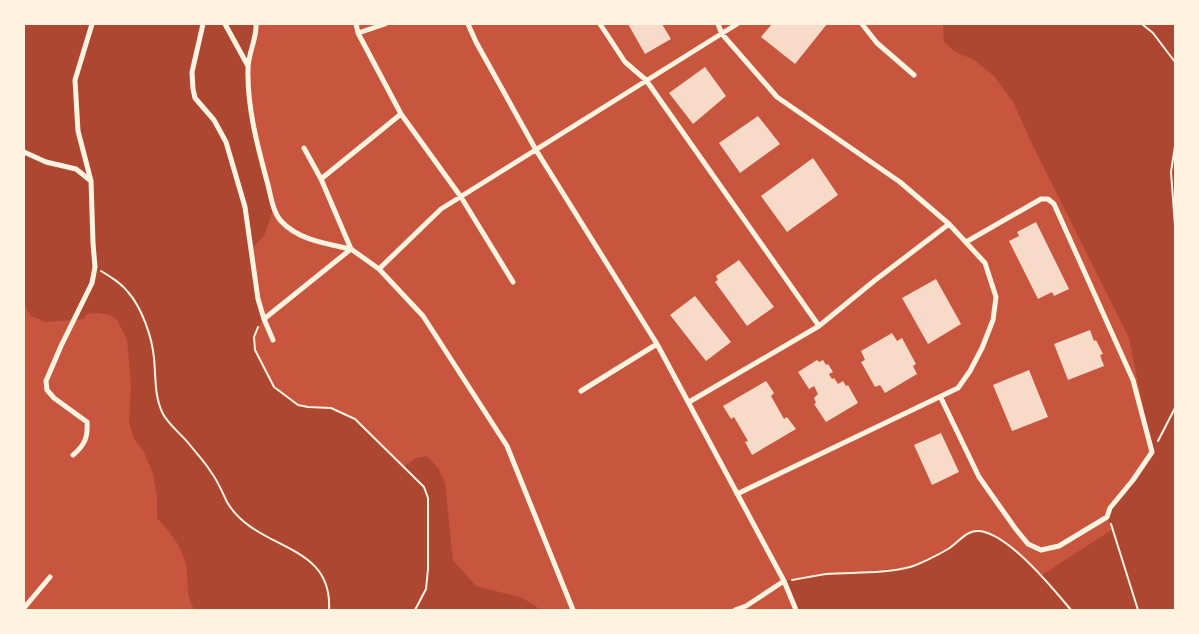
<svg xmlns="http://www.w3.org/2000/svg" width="1199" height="634" font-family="Poppins,sans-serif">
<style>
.green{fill:#ae4732}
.building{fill:#f7dbc8}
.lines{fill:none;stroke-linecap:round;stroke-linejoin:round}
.path{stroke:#fff3e0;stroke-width:2}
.minor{stroke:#fff3e0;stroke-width:5}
</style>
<rect width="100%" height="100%" fill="#c8553d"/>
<path class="green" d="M 24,24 L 254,24 L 256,33 L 248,67 L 251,105 L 274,208 L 264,236 L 252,248 L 264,319 L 258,327 L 254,337 L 255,350 L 274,387 L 298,405 L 331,408 L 355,419 L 403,467 L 416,458 L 427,456 L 438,468 L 445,483 L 453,560 L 476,586 L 522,598 L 536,606 L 539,610 L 195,610 C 184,595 190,578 185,561 C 180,544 169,531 157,518 L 157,497 L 153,474 L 144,452 L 134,439 L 129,422 L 131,385 L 127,339 L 117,320 L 109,315 L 98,313 L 87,314 L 84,319 L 46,322 L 31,316 L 24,305 Z
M 943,24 L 1175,24 L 1175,610 L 796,610 L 784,581 L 825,574 L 864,572 L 910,567 L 948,550 L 969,533 L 976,531 L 987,532 L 1008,545 L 1042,575 L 1113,529 L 1107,517 L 1110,508 L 1152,452 L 1129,338 L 1033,146 L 1013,102 L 994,76 L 974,60 L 954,51 L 944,42 Z"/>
<path class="building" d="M 628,24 L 662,24 L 671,39 L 645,54 Z
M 772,24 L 827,24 L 795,64 L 761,37 Z
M 705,67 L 726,96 L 693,124 L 669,93 Z
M 758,116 L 780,144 L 740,173 L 719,143 Z
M 813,158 L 838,195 L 787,232 L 761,196 Z
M 1036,222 L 1069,289 L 1054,296 L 1052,292 L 1038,299 L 1009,241 L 1019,236 L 1017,232 Z
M 739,260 L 774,307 L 747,326 L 715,282 L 718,280 L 716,276 Z
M 936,279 L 961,324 L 928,344 L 902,298 Z
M 695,296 L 731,342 L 706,361 L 670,315 Z
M 1090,330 L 1094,341 L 1096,340 L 1103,354 L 1100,355 L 1104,366 L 1068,380 L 1054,344 Z
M 892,333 L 897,341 L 902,338 L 916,364 L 913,366 L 917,374 L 885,393 L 880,385 L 875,387 L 861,362 L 865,360 L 861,351 Z
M 817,360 L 819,362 L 823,360 L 826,365 L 828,364 L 833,372 L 829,374 L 832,379 L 834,378 L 838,384 L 843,381 L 846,386 L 848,385 L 858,403 L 826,422 L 814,404 L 816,403 L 814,398 L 818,394 L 814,386 L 809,389 L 798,372 Z
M 1029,370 L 1048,417 L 1012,431 L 993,385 Z
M 766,381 L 774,393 L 771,396 L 784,419 L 787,417 L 796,429 L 752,455 L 745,442 L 748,441 L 734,417 L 731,419 L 723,406 Z
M 941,433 L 959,472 L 932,485 L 914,445 Z"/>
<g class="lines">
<path class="path" d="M 1142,24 L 1153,33 L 1175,62
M 1175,146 L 1171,172 L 1175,226
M 101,271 C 111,277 121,283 128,292 C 142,308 152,337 154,358 C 156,377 154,396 163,414 C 169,425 182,435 190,445 C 197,454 205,462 211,472 C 218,481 222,492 227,502 C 256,552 333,541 329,610
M 258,327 L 254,337 L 255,350 L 274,387 L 298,405 L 308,407 L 331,408 L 355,419 L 424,487 L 428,498 L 428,569 L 426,589 L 415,610
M 1158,441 L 1175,408
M 1111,524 L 1138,610
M 792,580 C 803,578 814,576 826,574 C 853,572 883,574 910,567 C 920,564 938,555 948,549 C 955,545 961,537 969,533 C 997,518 1055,591 1071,610"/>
<path class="minor" d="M 203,24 L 192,72 L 193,89 L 195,98 L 214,120 L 226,142 L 245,207 L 258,299 L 264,319 L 273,340
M 225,24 L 248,66
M 256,24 C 257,39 248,53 248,69 C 247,108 258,148 268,185 C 271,197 273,212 281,221 C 298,240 327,244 351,249
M 356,24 L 358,33 L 401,114 L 461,197 L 513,282
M 468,24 L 476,42 L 536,150 L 657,344 L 784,581 L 796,610
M 600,24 L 625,62 L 646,80 L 819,326
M 718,24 L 722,34 L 777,97 L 900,182 L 949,224 L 985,263 L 996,297 L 993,320 L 982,348 L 970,371 L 958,388 L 737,494
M 862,24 L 877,43 L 914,75
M 358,33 L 385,24
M 304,148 L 321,179 L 351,249 L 379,269 L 423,316 L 507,446 L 573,610
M 24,152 L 46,162 L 76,169 L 91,181
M 321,179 L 401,114
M 379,269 L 441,209 L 737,24
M 264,319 L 351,249
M 581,391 L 657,344
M 941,398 L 979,477 L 1015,528 L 1028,544 L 1041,550 L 1059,546 L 1107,517 L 1110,508 L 1133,480 L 1152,452 L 1133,380 L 1054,204 L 1048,199 L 1041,199 L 966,242
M 689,402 L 819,326 L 874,281 L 949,224
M 73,455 C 85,445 88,437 87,422 L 54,398 L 47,390 L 46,381 L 61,346 L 92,283 L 95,267 L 93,243 L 91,181 L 78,131 L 75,80 L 92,24
M 24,608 L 50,577
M 735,610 L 746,606 L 784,581"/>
</g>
<rect width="1199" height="634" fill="none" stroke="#fff3e0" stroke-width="50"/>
</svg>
